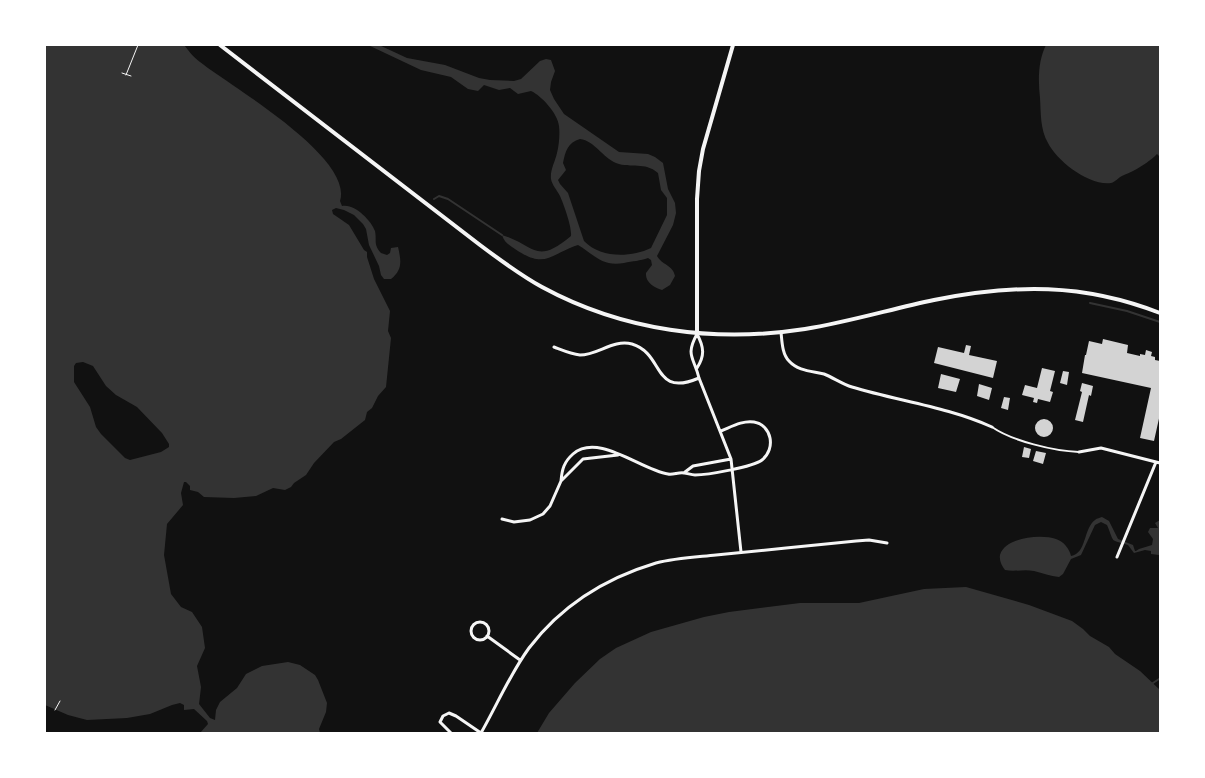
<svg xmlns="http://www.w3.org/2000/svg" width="1205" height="778" font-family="'DM Sans',sans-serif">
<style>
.water{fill:#333;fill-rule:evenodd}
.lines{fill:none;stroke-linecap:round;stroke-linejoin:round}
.stream{stroke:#333;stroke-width:2}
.building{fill:#d3d3d3}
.path{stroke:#f5f5f5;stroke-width:1}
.pedestrian{stroke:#f5f5f5;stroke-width:2}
.minor{stroke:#f5f5f5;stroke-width:3}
.tertiary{stroke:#f5f5f5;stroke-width:4}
</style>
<rect width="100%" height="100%" fill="#111"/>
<path class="water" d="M 45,45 L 184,45 C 189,51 193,57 200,62 C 229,85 354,157 340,201 L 342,206 C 354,203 371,220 375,231 C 377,241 373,244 381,253 L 387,255 L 390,253 L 391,248 L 398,247 C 401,260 403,270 391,279 L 384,279 L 381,275 L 379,266 L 369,245 L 366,229 L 363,224 L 354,215 L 344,210 L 336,208 L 332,210 L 333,214 L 349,225 L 364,250 L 367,252 L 367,257 L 374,279 L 390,311 L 388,331 L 391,338 L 386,387 L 378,396 L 372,408 L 367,412 L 365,420 L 341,439 L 334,442 L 314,463 L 306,475 L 294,483 L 291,487 L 285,490 L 273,488 L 256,496 L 234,498 L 204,497 L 198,492 L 190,490 L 190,486 L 186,482 L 184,482 L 181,493 L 183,505 L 167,524 L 164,555 L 171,594 L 181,607 L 192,612 L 202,627 L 205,648 L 197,666 L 201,687 L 199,704 L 210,718 L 215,720 L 216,710 L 220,702 L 237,688 L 246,674 L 262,666 L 288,662 L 300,665 L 315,675 L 318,680 L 327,703 L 326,712 L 319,729 L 320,733 L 200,733 L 208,724 L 207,721 L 194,709 L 184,710 L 184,705 L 180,703 L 172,705 L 150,714 L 127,718 L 87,720 L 68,715 L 45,705 ZM 83,362 L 93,366 L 106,386 L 116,395 L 137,407 L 162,433 L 169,444 L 169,447 L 161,452 L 130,460 L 125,458 L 101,434 L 96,427 L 90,407 L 74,382 L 74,366 L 76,363 Z
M 368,45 L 379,45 L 407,58 L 445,65 L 479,78 L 490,80 L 514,81 L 521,79 L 540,61 L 546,59 L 551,60 L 555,71 L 551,82 L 550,90 L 554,99 L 564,114 L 619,152 L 648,154 L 655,157 L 663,163 L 668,189 L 675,203 L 676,213 L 673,225 L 657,256 C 662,265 673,265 675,276 L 670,285 L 662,290 C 654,288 645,282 646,273 L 652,265 L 651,260 L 648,258 C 640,261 633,261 624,263 C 602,267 595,255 578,245 C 550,254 546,270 515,249 C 509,245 504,242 502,235 C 535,245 535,266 571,236 C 572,227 564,205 560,196 C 557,190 552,185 551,179 C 550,170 555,162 557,153 C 559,145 560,134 559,126 C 558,114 542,96 531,91 L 518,94 L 510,88 L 499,90 L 484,85 L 478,91 L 468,89 L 451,77 L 421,70 ZM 580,139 C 595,141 602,157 616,163 C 632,169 644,161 658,173 L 661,190 L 667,198 L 667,215 L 651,248 C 630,258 600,258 584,241 L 568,193 L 560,184 L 558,180 L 566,170 L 563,163 C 565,152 568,142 580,139 Z
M 1046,45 L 1160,45 L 1159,156 L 1157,154 C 1151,161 1133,172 1124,175 C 1118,177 1116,182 1111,183 C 1089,186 1057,161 1048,143 C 1040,129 1041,113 1040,98 C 1038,80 1038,61 1046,45 Z
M 1102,517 L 1109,521 L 1118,539 L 1133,545 L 1135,551 L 1136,551 L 1139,549 L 1152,545 L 1153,539 L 1148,532 L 1150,528 L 1158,528 L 1155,523 L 1160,520 L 1159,555 L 1151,554 L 1151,551 L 1145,550 L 1134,553 L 1128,545 C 1109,539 1115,544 1107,525 L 1101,522 L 1095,525 L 1081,555 L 1071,559 L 1063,574 L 1059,577 C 1050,576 1043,573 1034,571 C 1024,569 1015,572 1005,570 C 1002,566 999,561 1000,555 C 1005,537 1041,534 1056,539 C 1064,542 1069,548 1071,556 C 1087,553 1083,529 1095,520 C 1097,518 1100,518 1102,517 Z
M 966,587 L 1029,605 L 1072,621 L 1083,629 L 1090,636 L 1109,647 L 1115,654 L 1140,671 L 1160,690 L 1160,733 L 537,733 L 549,713 L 575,683 L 600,659 L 616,648 L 651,632 L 704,617 L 729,612 L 800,603 L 859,603 L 924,589 Z"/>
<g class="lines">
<path class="stream" d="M 434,199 L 439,196 L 448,199 L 502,235
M 1090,303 L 1127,311 L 1160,322
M 1153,683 L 1159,679"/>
</g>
<path class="building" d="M 1103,339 L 1128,345 L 1127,353 L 1140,356 L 1140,354 L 1145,355 L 1146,350 L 1152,352 L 1151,356 L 1155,357 L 1155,360 L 1160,361 L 1160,414 L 1154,441 L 1140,438 L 1151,388 L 1082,373 L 1085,355 L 1086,355 L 1089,341 L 1102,344 Z
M 966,345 L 971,346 L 969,355 L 997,361 L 993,378 L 934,363 L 938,347 L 964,353 Z
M 1042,368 L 1055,371 L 1050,391 L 1053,392 L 1050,402 L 1038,399 L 1037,403 L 1033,402 L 1034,398 L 1022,395 L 1025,385 L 1037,388 Z
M 1063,371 L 1069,372 L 1067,385 L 1060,383 Z
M 941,374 L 960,379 L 956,392 L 938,388 Z
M 1082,383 L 1093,386 L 1091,396 L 1089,395 L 1083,422 L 1075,420 L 1082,392 L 1080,391 Z
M 979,384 L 992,388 L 989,400 L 977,396 Z
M 1004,397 L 1010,398 L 1008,410 L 1001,408 Z
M1035 428a9 9 0 1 1 18 0a9 9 0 1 1-18 0Z
M 1024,447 L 1031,449 L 1029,458 L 1022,457 Z
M 1036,451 L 1046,453 L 1043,464 L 1033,461 Z"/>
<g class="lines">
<path class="path" d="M 122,73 L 131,76
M 126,75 L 138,45
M 55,710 L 60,701"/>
<path class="pedestrian" d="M 992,427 C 1012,441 1054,451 1079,452"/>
<path class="minor" d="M 781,332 C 782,341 782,354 789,361 C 798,371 812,371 824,374 C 834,378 842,384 852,387 C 898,401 948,407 992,427
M 697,334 C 685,356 694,357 699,378 L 731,459 L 741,552
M 697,334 C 704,347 705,356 697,368
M 554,347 C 562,350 571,354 580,355 C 598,355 613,339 632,344 C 665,354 652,398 699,378
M 1079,452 L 1101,448 L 1160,463
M 685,472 L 693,466 L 731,459
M 561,481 C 562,469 564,462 573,454 C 598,432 641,470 668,474 C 673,475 679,472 684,473 C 687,473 691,475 695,475 C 707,475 753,467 762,460 C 776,449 772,425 754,422 C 743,420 731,427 721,431
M 502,519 L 514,522 L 530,520 L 543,514 L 550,506 L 561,481 L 583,459 L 618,455
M 1117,557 L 1156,462
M471 631a9 9 0 1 1 18 0a9 9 0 1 1-18 0Z
M 487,636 L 520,660
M 451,733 L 440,722 L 443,716 L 449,713 L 456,716 L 481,733
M 481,733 C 497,705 510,674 529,648 C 561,606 606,578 656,563 C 675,558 697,557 716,555 C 763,550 809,546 856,541 L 869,540 L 887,543"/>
<path class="tertiary" d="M 220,45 L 480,245 C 500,260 520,275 542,287 C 623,331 715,343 805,329 C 849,322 891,309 934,300 C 1014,284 1083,283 1160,313
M 697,334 L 697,199 L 699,171 L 703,149 L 733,45"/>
</g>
<rect width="1205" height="778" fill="none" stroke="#ffffff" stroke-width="92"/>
</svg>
